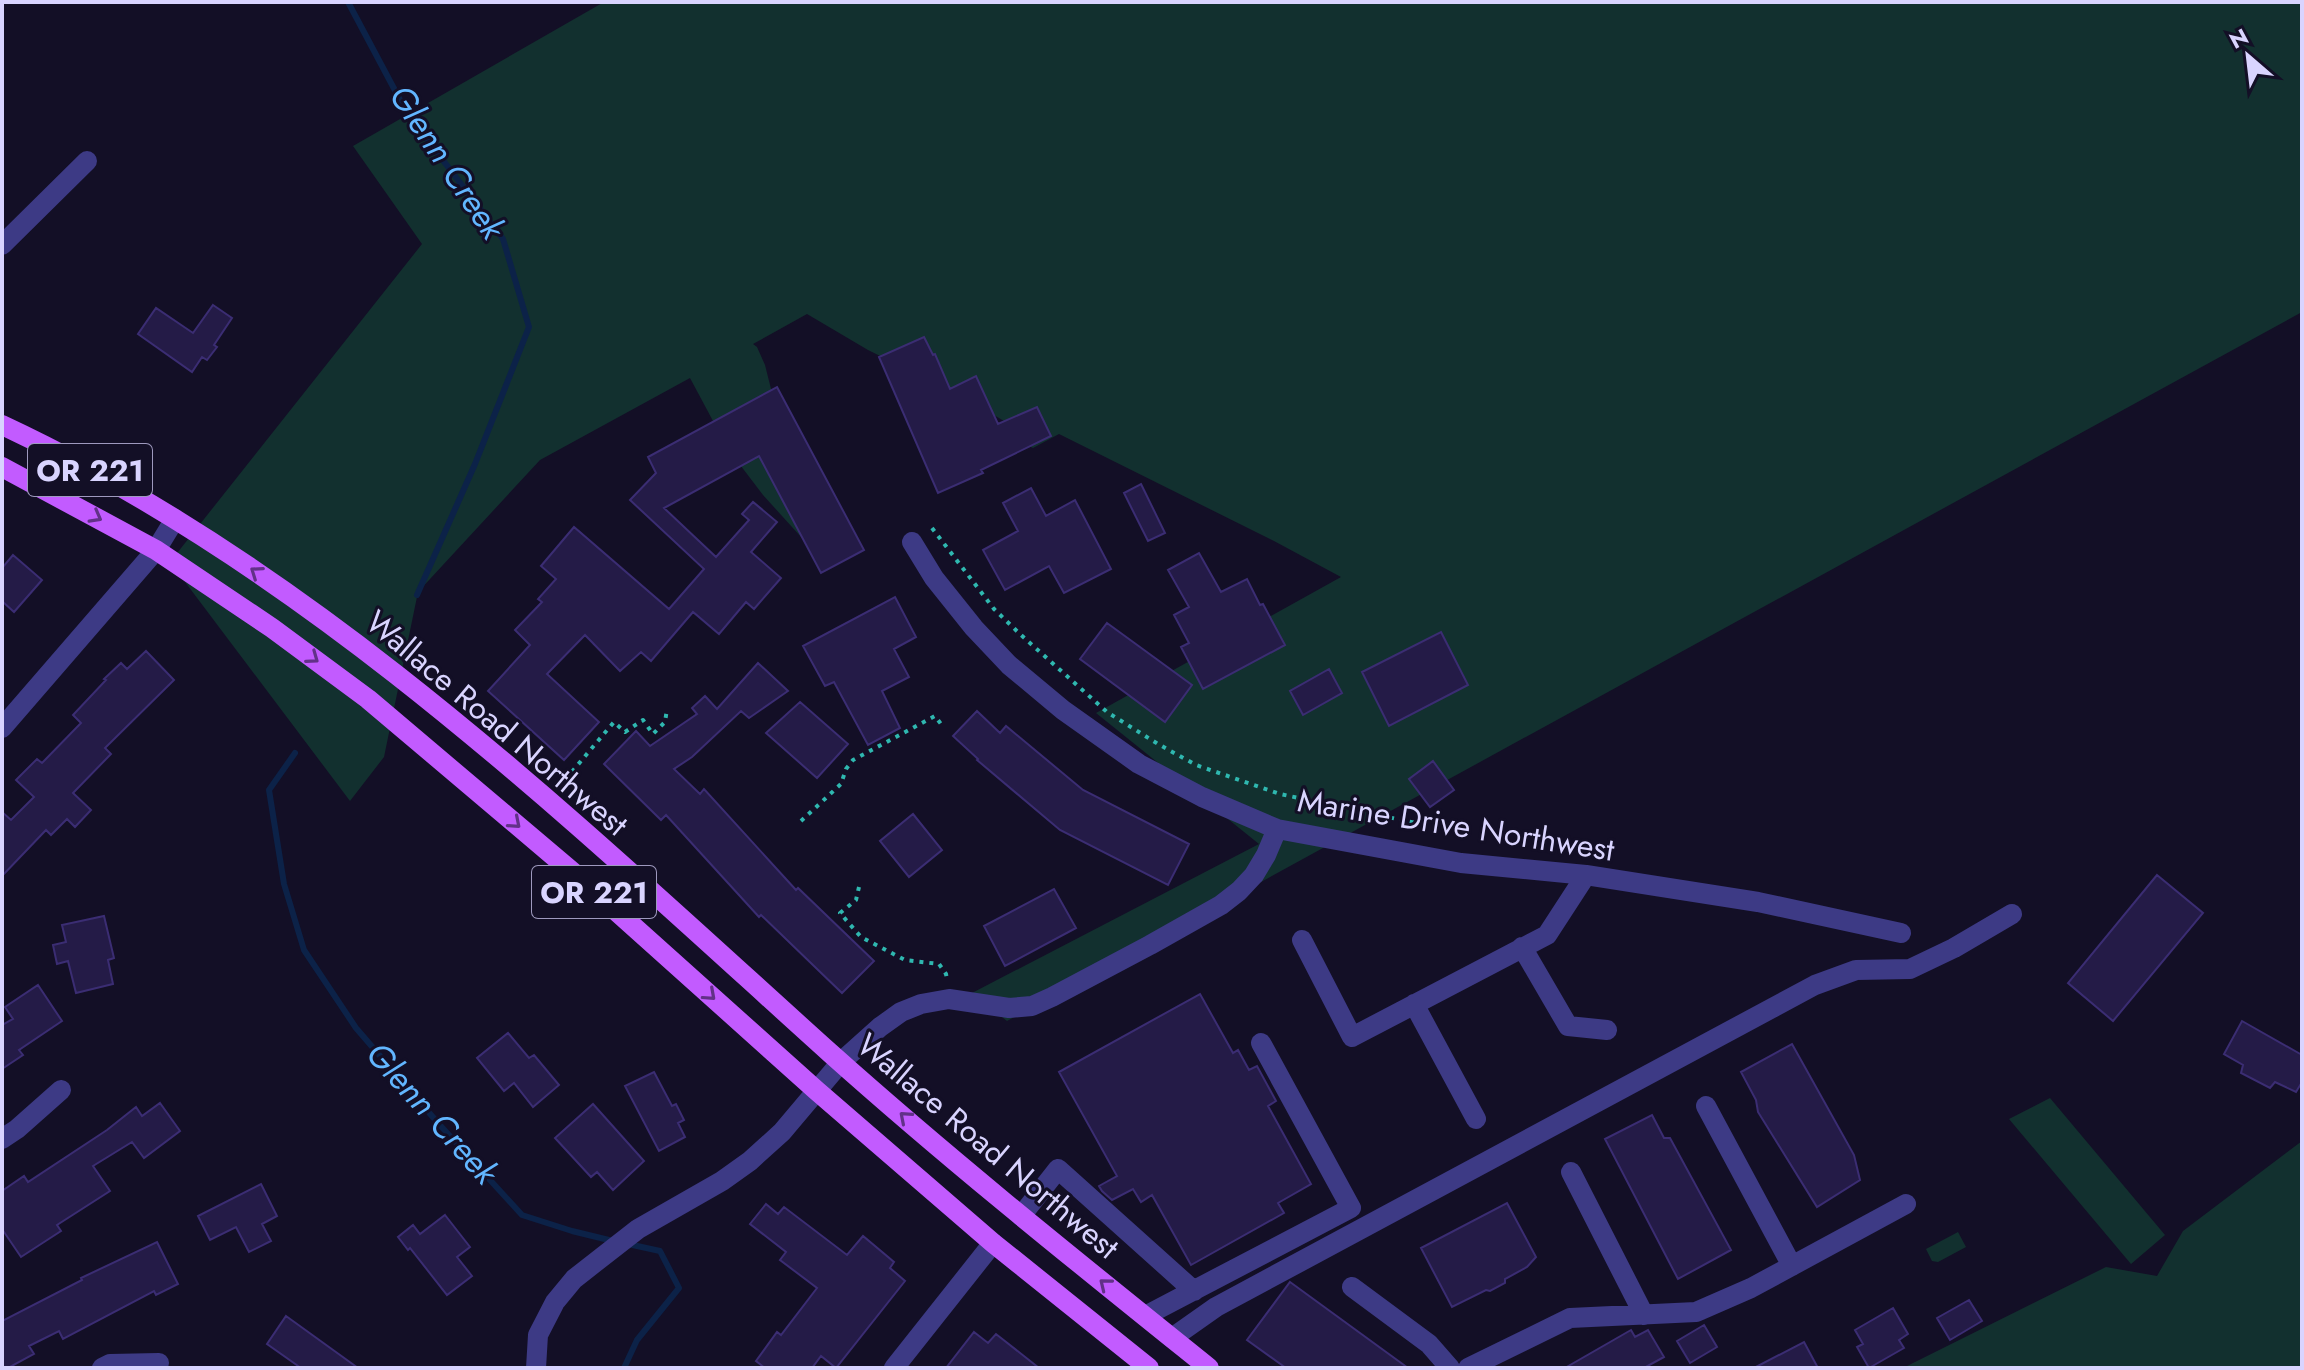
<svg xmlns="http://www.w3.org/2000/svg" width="2304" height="1370" font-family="Jost,sans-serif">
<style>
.green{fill:#12302f}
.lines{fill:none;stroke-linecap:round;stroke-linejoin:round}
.stream{stroke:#0c2248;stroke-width:6}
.building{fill:#241b47;stroke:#3b2d73;stroke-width:2}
.path{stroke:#2fb8b0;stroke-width:4;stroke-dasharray:4 6;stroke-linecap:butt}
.minor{stroke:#3d3a85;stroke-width:20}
.major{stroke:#c25bff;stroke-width:20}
.oneway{stroke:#623188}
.labels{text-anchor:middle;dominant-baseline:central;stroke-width:6;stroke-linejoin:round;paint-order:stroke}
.shield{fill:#130f26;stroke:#9e99be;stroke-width:2}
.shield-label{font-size:30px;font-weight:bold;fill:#d9d4ff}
.street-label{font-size:32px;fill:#d9d4ff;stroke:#130f26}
.water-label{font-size:34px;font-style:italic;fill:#62b6ff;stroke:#130f26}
</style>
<rect width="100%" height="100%" fill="#130f26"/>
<path class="green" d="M 604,2 L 2302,2 L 2302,312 L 1007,1021 L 972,993 L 1259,844 L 1096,713 L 1341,577 L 1274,541 L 1059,434 L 1033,448 L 1020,442 L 1021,431 L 965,398 L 868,350 L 807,314 L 753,344 L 757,347 L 765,365 L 811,548 L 763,495 L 728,449 L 690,378 L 540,460 L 418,592 L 384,757 L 350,801 L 170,562 L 422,244 L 353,146 Z
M 2050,1098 L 2165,1235 L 2131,1264 L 2009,1119 Z
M 2302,1141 L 2302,1368 L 1903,1368 L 2106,1267 L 2157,1276 L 2183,1231 Z
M 1958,1232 L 1966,1247 L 1938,1262 L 1932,1261 L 1926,1249 Z"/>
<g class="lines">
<path class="stream" d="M 348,2 L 407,113 L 503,239 L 529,327 L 475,464 L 417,595
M 295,753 L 269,790 L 284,884 L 304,950 L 356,1028 L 438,1123 L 522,1215 L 572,1231 L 613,1241
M 624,1368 L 637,1340 L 679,1288 L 660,1251 L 628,1244"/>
</g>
<path class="building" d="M 213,305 L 232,318 L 214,345 L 217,347 L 207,360 L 202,357 L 192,372 L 138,334 L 156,308 L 193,333 Z
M 924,337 L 933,355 L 935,354 L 950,389 L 976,376 L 998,424 L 1037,407 L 1051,436 L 981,470 L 983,473 L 938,493 L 879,357 Z
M 777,387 L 864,550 L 821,573 L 759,456 L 664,508 L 716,557 L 749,520 L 742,514 L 753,502 L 777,522 L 751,552 L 781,578 L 754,609 L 746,602 L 719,634 L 693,612 L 651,661 L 641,652 L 620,671 L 585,635 L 547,674 L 599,722 L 564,760 L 488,691 L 530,645 L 515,630 L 542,602 L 538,599 L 556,579 L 541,566 L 574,527 L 669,609 L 704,569 L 630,500 L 656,473 L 648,457 Z
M 1141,484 L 1165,533 L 1148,541 L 1124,493 Z
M 1031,488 L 1046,516 L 1075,500 L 1111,569 L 1064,593 L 1049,566 L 1005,590 L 983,550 L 1018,531 L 1003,503 Z
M 1199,553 L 1221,592 L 1247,579 L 1260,605 L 1263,604 L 1285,645 L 1203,689 L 1181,647 L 1189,643 L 1174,615 L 1189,607 L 1168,570 Z
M 13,555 L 42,580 L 14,612 L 2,601 L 2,568 Z
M 895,597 L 916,637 L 894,649 L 909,677 L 882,691 L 900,728 L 868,745 L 834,682 L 825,686 L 803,646 Z
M 1107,623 L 1192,685 L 1165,722 L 1080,659 Z
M 1441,632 L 1468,685 L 1389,726 L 1362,672 Z
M 146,651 L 174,680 L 105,748 L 111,754 L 73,793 L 91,810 L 75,827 L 67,819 L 51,835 L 46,830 L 2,876 L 2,812 L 11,820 L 34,797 L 16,780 L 37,759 L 42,763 L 81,723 L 73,715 L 106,680 L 104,679 L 121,663 L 127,669 Z
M 758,663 L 788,691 L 749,718 L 741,711 L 692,757 L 674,769 L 700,794 L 704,789 L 796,890 L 798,888 L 874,961 L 842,993 L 761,915 L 759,917 L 666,815 L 661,820 L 604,764 L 636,731 L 650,746 L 697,714 L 692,708 L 705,696 L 717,709 Z
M 1329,669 L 1342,693 L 1303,715 L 1290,691 Z
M 800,702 L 848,744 L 817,778 L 766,733 Z
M 977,711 L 1000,733 L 1006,726 L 1083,790 L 1189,844 L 1168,885 L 1060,830 L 977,760 L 978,759 L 953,736 Z
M 1433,761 L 1454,790 L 1430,807 L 1409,779 Z
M 913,814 L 942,850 L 909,877 L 880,841 Z
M 2157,875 L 2203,913 L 2113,1021 L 2068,983 Z
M 1054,889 L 1076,928 L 1005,966 L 984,926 Z
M 104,916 L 114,958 L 108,960 L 113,984 L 76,993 L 68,961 L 57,964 L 53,945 L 66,942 L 62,925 Z
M 38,985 L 62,1021 L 19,1050 L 23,1055 L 2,1069 L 2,1025 L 13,1019 L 5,1007 Z
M 1200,994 L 1233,1053 L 1238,1050 L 1249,1070 L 1257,1066 L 1276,1101 L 1268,1106 L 1311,1184 L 1278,1203 L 1284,1213 L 1191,1265 L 1152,1195 L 1141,1202 L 1133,1189 L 1112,1200 L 1102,1191 L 1099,1186 L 1117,1176 L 1059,1072 Z
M 2242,1021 L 2302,1055 L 2302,1082 L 2296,1092 L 2275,1082 L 2270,1088 L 2241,1073 L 2243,1065 L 2224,1054 Z
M 508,1033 L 529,1058 L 534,1055 L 559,1085 L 533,1107 L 514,1083 L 504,1091 L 477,1058 Z
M 1792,1044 L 1854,1155 L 1860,1180 L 1817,1207 L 1758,1112 L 1756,1100 L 1741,1072 Z
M 654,1072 L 672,1106 L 676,1104 L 684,1120 L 678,1123 L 685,1137 L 659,1151 L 625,1086 Z
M 160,1103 L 180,1131 L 144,1158 L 132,1142 L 93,1166 L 110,1191 L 57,1225 L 61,1231 L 21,1257 L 2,1229 L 2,1191 L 24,1176 L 28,1182 L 107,1130 L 136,1107 L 142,1116 Z
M 593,1104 L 644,1161 L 613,1190 L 597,1172 L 591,1177 L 555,1138 Z
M 1652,1115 L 1664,1138 L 1670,1138 L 1731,1250 L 1678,1279 L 1605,1139 Z
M 261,1184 L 277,1216 L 262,1224 L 271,1241 L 249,1252 L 236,1227 L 210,1240 L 198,1216 Z
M 1507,1203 L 1536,1257 L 1527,1267 L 1505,1279 L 1505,1283 L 1490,1291 L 1486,1290 L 1452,1307 L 1421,1248 Z
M 766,1204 L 778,1214 L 784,1207 L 847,1255 L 863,1236 L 894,1262 L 890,1268 L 905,1281 L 836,1368 L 821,1356 L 812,1368 L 765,1368 L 756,1361 L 777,1332 L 781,1335 L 817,1288 L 780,1260 L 786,1252 L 750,1224 Z
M 445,1215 L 470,1247 L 457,1257 L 472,1276 L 447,1295 L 410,1248 L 408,1250 L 398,1237 L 413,1225 L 420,1234 Z
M 157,1242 L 178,1284 L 156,1295 L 154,1291 L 63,1339 L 59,1331 L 29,1346 L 34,1354 L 8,1368 L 2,1368 L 2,1321 L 82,1280 L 81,1278 Z
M 1290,1282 L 1408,1368 L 1286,1368 L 1247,1340 Z
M 1969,1300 L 1982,1321 L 1950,1340 L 1937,1318 Z
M 1893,1308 L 1908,1334 L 1899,1340 L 1904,1348 L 1869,1368 L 1857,1347 L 1863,1344 L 1855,1330 Z
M 286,1316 L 358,1368 L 301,1368 L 267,1344 Z
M 1704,1325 L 1717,1347 L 1690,1363 L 1677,1341 Z
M 1631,1330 L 1635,1337 L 1648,1330 L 1664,1357 L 1644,1368 L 1565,1368 Z
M 974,1332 L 988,1343 L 996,1334 L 1039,1368 L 946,1368 Z
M 1804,1342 L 1818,1368 L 1754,1368 Z"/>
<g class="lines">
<path class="path" d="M 932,528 L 994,609 L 1021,635 L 1107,712 L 1158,744 L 1196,765 L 1280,794 L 1425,825
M 559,787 L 614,722 L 625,732 L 643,720 L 653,734 L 665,722 L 667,709
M 801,821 L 841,784 L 846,769 L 853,760 L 935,716 L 944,728
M 859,887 L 856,900 L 840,913 L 861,937 L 905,960 L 939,964 L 946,974 L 947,979"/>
<path class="minor" d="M 2,245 L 87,161
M 912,542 L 934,578 L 974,628 L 1009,665 L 1063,710 L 1139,764 L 1202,797 L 1277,829 L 1461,863 L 1586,875 L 1758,902 L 1901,933
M 2,728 L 156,550 L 175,519
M 1302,940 L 1352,1037 L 1547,935 L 1586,875
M 1522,947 L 1568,1026 L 1607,1030
M 1414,1004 L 1476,1119
M 1706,1106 L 1792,1266
M 2,1139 L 17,1129 L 61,1090
M 1571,1172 L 1644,1315
M 1021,1216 L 1058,1169 L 1194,1291
M 1352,1287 L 1429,1344 L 1450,1368
M 1145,1316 L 1351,1208 L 1261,1043
M 1172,1338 L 1216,1307 L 1815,985 L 1856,970 L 1910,969 L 1954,948 L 2012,914
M 102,1368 L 110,1364 L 159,1363
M 536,1368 L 538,1335 L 555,1302 L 574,1279 L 638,1229 L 722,1181 L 750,1161 L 782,1132 L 841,1062 L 880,1027 L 901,1012 L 921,1004 L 949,999 L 1009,1008 L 1032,1006 L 1052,997 L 1150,945 L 1221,905 L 1239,891 L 1254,875 L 1266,855 L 1277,829
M 894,1368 L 993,1243
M 1468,1368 L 1570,1318 L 1696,1312 L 1751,1288 L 1906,1204"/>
<path class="major" d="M 2,425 C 315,571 575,823 829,1052 C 952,1162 1081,1265 1209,1368
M 2,467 L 156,550 L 272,628 L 368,699 L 576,875 L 817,1091 L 993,1243 L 1149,1368"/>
</g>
<defs><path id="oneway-chevron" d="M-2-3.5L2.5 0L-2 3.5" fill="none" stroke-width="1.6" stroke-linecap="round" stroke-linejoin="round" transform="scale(2)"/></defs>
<g class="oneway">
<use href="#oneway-chevron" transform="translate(96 517) rotate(29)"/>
<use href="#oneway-chevron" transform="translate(256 572) rotate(-145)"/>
<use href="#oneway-chevron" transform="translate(313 658) rotate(36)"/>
<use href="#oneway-chevron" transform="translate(515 823) rotate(41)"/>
<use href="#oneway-chevron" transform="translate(710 995) rotate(42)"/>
<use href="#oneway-chevron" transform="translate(905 1117) rotate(-139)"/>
<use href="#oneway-chevron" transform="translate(1105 1284) rotate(-141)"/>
</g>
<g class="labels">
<g class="shield">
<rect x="28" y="444" width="124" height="52" rx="6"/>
<rect x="532" y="866" width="124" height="52" rx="6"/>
</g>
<g class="shield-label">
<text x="90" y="470">OR 221</text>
<text x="594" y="892">OR 221</text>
</g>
<g class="street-label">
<text transform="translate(497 723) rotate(40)">Wallace Road Northwest</text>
<text transform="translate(1456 825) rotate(9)">Marine Drive Northwest</text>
<text transform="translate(988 1146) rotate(40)">Wallace Road Northwest</text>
</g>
<g class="water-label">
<text transform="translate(447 162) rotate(56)">Glenn Creek</text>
<text transform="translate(432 1113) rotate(48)">Glenn Creek</text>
</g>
</g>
<rect width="2304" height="1370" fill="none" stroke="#d9d4ff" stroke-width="8"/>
<g transform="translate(2248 56) rotate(332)" stroke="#130f26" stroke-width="6" paint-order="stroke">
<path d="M0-6L14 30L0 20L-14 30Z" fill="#d9d4ff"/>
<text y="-12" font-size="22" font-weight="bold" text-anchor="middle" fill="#d9d4ff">N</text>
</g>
</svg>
